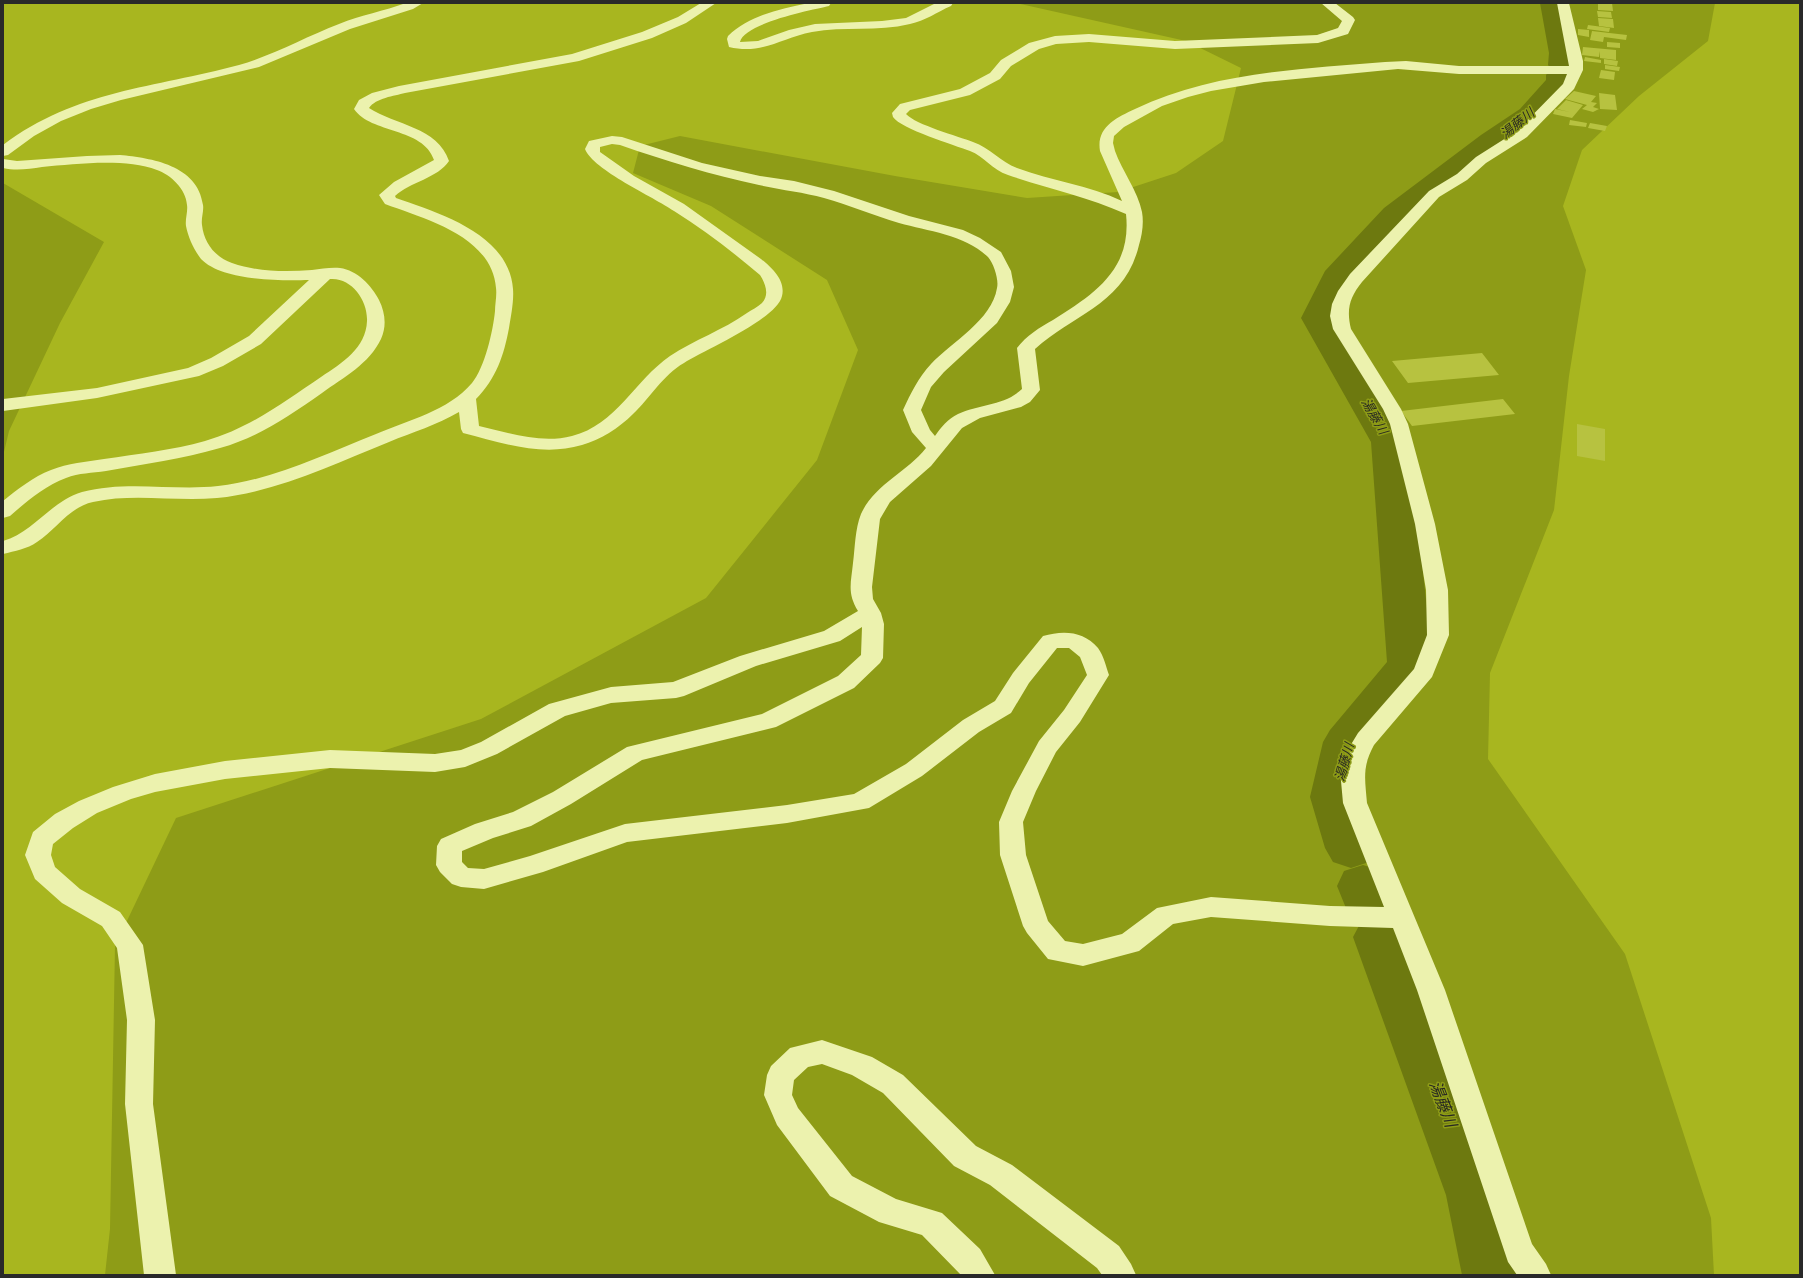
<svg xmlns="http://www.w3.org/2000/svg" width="1803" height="1278" font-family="Cabin,'Noto Sans JP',sans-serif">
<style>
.green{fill:#a8b61f}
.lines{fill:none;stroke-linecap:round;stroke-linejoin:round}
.river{fill:#6d790f;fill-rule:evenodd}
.building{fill:#b7c240}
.street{fill:#ecf2ae;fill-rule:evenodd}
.labels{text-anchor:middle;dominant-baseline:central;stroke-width:3;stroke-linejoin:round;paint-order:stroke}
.water-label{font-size:13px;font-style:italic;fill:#282822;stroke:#8e9c17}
.near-water-label{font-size:16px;font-style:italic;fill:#282822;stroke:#8e9c17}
</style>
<rect width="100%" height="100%" fill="#8e9c17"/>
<path class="green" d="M 3,3 L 1016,3 L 1186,41 L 1241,68 L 1223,141 L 1176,173 L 1118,192 L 1027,198 L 895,176 L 680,136 L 640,146 L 633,173 L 711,206 L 827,280 L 858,350 L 817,460 L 706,598 L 481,719 L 176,818 L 115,946 L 110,1229 L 105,1275 L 3,1275 L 3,456 L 9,431 L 60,323 L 104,242 L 3,183 Z
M 1715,3 L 1800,3 L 1800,1275 L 1714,1275 L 1711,1218 L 1625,954 L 1488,759 L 1490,673 L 1554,510 L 1569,376 L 1586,270 L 1563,206 L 1582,150 L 1639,96 L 1708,41 Z"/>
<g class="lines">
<path class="river" d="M 1540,3 L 1566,3 C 1569,20 1583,58 1571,71 L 1574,75 L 1574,82 L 1540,121 L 1503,147 L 1406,222 L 1353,281 L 1337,318 L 1409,442 L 1433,665 L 1426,676 L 1370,746 L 1360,797 L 1377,848 L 1369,862 L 1351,868 L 1333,862 L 1325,848 L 1310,797 L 1323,742 L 1330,730 L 1387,662 L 1371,442 L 1301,318 L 1325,271 L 1384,208 L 1481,135 L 1520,109 L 1546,80 L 1546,75 L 1551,69 L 1548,65 L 1549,53 Z
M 1363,865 L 1382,871 L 1393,898 L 1386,913 L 1367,919 L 1348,913 L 1337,886 L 1344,871 Z
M 1380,915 L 1399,922 L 1407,937 L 1508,1195 L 1526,1275 L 1462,1275 L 1446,1195 L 1353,937 L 1361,922 Z"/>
</g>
<path class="building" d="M 1598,3 L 1612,3 L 1613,11 L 1598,10 Z
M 1597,11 L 1611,12 L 1612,18 L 1598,17 Z
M 1598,18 L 1613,19 L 1614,28 L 1599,26 Z
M 1588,25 L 1610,28 L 1609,32 L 1587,29 Z
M 1578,29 L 1589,30 L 1589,37 L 1578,35 Z
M 1592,31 L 1627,35 L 1626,40 L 1604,37 L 1603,42 L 1590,40 Z
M 1607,42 L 1620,43 L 1620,48 L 1607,47 Z
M 1583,47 L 1616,50 L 1616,60 L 1600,58 L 1600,51 L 1599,57 L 1582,55 Z
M 1585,57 L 1601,60 L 1601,63 L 1584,61 Z
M 1604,59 L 1618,61 L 1617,66 L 1604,64 Z
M 1605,65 L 1620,67 L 1619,71 L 1605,69 Z
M 1601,70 L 1615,72 L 1614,80 L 1599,78 Z
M 1574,91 L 1596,96 L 1591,102 L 1597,103 L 1593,107 L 1599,109 L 1593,112 L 1582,109 L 1587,105 L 1565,99 Z
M 1599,93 L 1615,95 L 1617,110 L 1600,109 Z
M 1566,100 L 1583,105 L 1572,118 L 1553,114 L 1555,109 L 1570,112 L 1557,109 Z
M 1570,120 L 1587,123 L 1586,127 L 1569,125 Z
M 1590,123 L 1607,126 L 1605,131 L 1588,128 Z
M 1482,353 L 1499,375 L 1408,383 L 1392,361 Z
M 1503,399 L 1515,414 L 1412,426 L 1401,411 Z
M 1577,424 L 1605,429 L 1605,461 L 1577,456 Z"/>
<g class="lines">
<path class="street" d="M 406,3 L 423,3 L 413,9 L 350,29 L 259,67 L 121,100 L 91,109 L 61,121 L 34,136 L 8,155 L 3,156 L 3,145 C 76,90 154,88 239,65 C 274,55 305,37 339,24 C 361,15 384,11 406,3 Z
M 701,3 L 716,3 L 686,23 L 652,38 L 579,61 L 405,93 C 394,96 376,98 369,108 C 395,125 438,127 449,161 C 438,178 410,182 395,196 L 396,198 C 439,213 509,234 513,289 C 514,301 511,316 509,328 C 504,355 496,379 476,399 L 479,426 C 509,433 541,444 572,436 C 616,425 635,380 670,356 C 694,340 723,330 747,313 C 751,310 758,307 762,303 C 770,294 765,283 760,275 C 733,252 704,230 674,211 C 654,197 593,170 585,149 L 589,141 L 612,136 L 622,137 L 702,163 L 760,176 L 794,181 L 834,191 L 909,216 L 963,230 L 980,238 L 1001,252 L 1011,271 L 1014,287 L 1010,302 L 997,323 L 944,372 L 931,387 L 921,410 L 930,430 L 935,436 C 941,427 948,419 958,414 C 979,404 1004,406 1022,389 L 1017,348 C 1026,336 1040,327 1053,320 C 1094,294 1132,270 1126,214 C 1086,196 1049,189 1008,175 C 992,170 984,156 970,151 C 954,145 901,129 893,117 L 892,113 L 900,104 L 960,89 L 990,73 L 1001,60 L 1029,43 L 1055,36 L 1089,34 L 1175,41 L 1317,35 L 1338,28 L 1342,21 L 1321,3 L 1335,3 L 1353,17 L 1355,20 L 1348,34 L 1318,43 L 1175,49 L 1089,42 L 1056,44 L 1039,49 L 1011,66 L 1000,79 L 970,95 L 910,110 L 906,114 C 916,125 958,136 973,142 C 990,148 1001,162 1017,168 C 1052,181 1089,185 1122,201 L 1100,151 C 1096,127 1116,118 1135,109 C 1212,72 1301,69 1385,62 L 1406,61 L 1459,66 L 1569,66 L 1557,3 L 1569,3 L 1583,61 L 1583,70 L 1574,89 L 1527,137 L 1486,163 L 1467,180 L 1439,197 L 1362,282 C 1350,297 1346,309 1351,329 L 1401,409 L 1408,424 L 1435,524 L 1448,590 L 1449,635 L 1432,677 L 1374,745 C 1362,767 1365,779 1367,803 L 1445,990 L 1532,1244 L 1546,1264 L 1551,1275 L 1517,1275 L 1508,1262 L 1417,990 L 1393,928 L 1330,926 L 1211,917 L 1173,924 L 1139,951 L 1083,966 L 1048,959 L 1027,933 L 1023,926 L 1000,855 L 999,822 L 1012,791 L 1039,741 L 1064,710 L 1087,675 L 1080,657 L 1069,648 L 1057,648 L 1029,683 L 1011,713 L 979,732 L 922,776 L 869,808 L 787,823 L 627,842 L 543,872 L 484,889 L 461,887 L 452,884 L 440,872 L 436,865 L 437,846 L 441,839 L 475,824 L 513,812 L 553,792 L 627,747 L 762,714 L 838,676 L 861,655 L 862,627 L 840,641 L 756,666 L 684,696 L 676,698 L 611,703 L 565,716 L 497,754 L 465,767 L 435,772 L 330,768 L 225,779 L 155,792 L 131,799 L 97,813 L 73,828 L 53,844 L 51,855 L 55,867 L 80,889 L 120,912 L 143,945 L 155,1020 L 153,1104 L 176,1275 L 144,1275 L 125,1104 L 127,1020 L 117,948 L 102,926 L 62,903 L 35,879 L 25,855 L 33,832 L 55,814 L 79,801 L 113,787 L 155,774 L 225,761 L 330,750 L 435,754 L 461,750 L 481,742 L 549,704 L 611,687 L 673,682 L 740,656 L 824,631 L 858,611 C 847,593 851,583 853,563 C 855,547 855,529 861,514 C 874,485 907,472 926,448 L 912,432 L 903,410 C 911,393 918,378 931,364 C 952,342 992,320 997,288 C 999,280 994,264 988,257 C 965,235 928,231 899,223 C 873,215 849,205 824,198 C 803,192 781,190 759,185 C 712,175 666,161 620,145 L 612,144 L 600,147 L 600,152 L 634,176 L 684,204 L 761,259 C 771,267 786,280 782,296 C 777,319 705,350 684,363 C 663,375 650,398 633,414 C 619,428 600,440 582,445 C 542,457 502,443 463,433 L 461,429 L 459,412 C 437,425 413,432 389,442 C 334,464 277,492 217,498 C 176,502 134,493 93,502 C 69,507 56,530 37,542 C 27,549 15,551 3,554 L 3,541 C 34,532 51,501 82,492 C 127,480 173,491 218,486 C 273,480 325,454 376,434 C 409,420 448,411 472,383 C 485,367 493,331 495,311 C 495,304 497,295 496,288 C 492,236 425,219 385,204 L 379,195 L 394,182 L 434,160 C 423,127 371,134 354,109 L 359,100 L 372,93 L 399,86 L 572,54 L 642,32 L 678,17 ZM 1398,69 L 1459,74 L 1567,74 L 1563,84 L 1517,131 L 1476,157 L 1457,174 L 1429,191 L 1350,274 L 1338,291 L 1332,304 L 1330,316 L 1333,329 L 1383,409 L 1390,424 L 1415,524 L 1426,590 L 1427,635 L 1414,669 L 1358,733 L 1344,756 L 1340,770 L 1343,803 L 1384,907 L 1330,906 L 1211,897 L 1157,908 L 1122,934 L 1083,944 L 1065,941 L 1048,921 L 1026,855 L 1023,822 L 1036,791 L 1056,752 L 1080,722 L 1109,675 C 1106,667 1104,656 1098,648 C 1084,631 1063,630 1043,636 L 1013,673 L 995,701 L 963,720 L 906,764 L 854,794 L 787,805 L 625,824 L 530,856 L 484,869 L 468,868 L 462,862 L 462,851 L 493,838 L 531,826 L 571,804 L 642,760 L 776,727 L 854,688 L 880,663 L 883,658 L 884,624 L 881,613 L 873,599 L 872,587 L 880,519 L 890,502 L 931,466 L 962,428 L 980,418 L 1021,407 L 1030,402 L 1040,390 L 1035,349 C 1074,314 1125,304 1139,245 C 1142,235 1144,223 1142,212 C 1138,191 1122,171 1115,151 L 1113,143 L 1114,136 L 1124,127 L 1162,106 L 1188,97 L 1211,91 L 1264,82 Z
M 809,3 L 831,3 L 829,6 C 812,10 744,23 740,42 L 758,41 L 789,30 L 815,24 L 882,21 L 906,18 L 936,3 L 953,3 L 951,6 C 937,12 925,21 910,24 C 877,32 844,26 812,32 C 781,38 762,55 729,47 L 727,39 L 728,36 C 750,15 780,9 809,3 Z
M 120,155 C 151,158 198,165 203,205 C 204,211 201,218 202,225 C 204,243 215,257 232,263 C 258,272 286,272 312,270 C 321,269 331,267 340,268 C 357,270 372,286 379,300 C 385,312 387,326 381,339 C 369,364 344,377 322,393 C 289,416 259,437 220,448 C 183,459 144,464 106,471 C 92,473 79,473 66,478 C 45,486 27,501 10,516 L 3,518 L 3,501 C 18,489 33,477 51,470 C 68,463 86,462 104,459 C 138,454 173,450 205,441 C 250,428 284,402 321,377 C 342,363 366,348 367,321 C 368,300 351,277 330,279 L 261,344 L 223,366 L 199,376 L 97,398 L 3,411 L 3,399 L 97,388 L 188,368 L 211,358 L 249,336 L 309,280 C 281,281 222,281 201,259 C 194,250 188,237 186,226 C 185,219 188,212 187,205 C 186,189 171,175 157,170 C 125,158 76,164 42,167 C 29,169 16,171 3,168 L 3,159 L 17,161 L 87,156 Z
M 822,1040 L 872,1057 L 903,1075 L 976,1146 L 1012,1165 L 1119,1246 L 1131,1264 L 1136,1275 L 1102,1275 L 1097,1268 L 990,1185 L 954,1166 L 883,1093 L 852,1075 L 822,1064 L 808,1067 L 794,1080 L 792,1095 L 798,1108 L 852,1176 L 896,1199 L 942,1213 L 980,1249 L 995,1275 L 961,1275 L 922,1235 L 879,1222 L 830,1196 L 777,1125 L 764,1095 L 767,1075 L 771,1066 L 790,1048 Z"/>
</g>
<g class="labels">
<g class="water-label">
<text transform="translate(1517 123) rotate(-39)">湯藤川</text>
<text transform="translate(1375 416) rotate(60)">湯藤川</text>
<text transform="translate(1344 762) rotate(-74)">湯藤川</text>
</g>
<g class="near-water-label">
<text transform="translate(1443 1104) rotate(69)">湯藤川</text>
</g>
</g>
<rect width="1803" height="1278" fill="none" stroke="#292929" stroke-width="8"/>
</svg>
